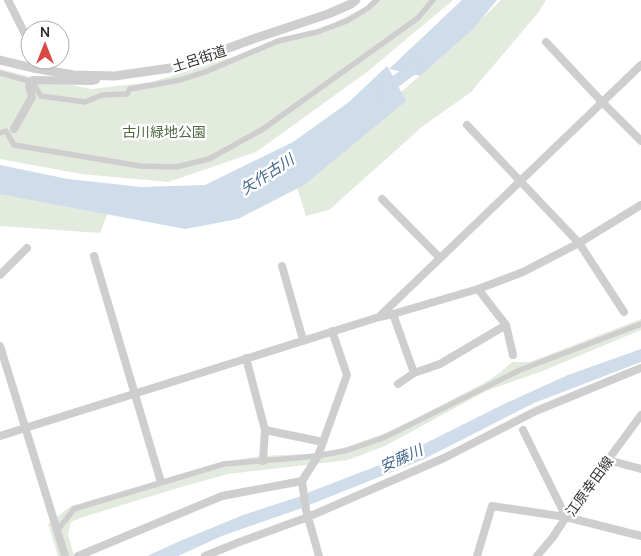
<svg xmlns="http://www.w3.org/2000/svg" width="641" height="556" font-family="Manrope,'Noto Sans JP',sans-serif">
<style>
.green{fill:#e3eade}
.water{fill:#cfdcea}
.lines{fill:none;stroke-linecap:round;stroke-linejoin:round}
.river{stroke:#cfdcea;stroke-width:12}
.pedestrian{stroke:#cecece;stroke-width:5.5}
.minor{stroke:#cecece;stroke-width:8}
.tertiary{stroke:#cecece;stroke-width:9}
.labels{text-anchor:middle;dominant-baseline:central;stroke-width:5;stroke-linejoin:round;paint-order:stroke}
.street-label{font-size:14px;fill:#313131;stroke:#fff}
.park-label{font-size:14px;fill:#4f6a41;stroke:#fff}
.water-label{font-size:15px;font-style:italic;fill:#45688e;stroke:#fff}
</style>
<rect width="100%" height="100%" fill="#fff"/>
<path class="green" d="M 372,0 L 453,0 L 367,72 L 256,152 L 168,182 L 81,174 L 0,159 L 0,69 L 27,76 L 91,89 L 152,82 L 317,31 L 366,7 Z
M 501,0 L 546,0 L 538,13 L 471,92 L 423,126 L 329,210 L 306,216 L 295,181 C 365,122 437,65 501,0 Z
M 0,185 L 108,213 L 100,233 L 0,226 Z
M 641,319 L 641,330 L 540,372 L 488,390 L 385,446 L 348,460 L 228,474 L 181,487 L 80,518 L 71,522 L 68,534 L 74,556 L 58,556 L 48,524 L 71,506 L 221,462 L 261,456 L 307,454 L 341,449 L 388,432 L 413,420 L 484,383 L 501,372 L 512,362 L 530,362 Z"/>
<path class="water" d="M 462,0 L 497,0 L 474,28 L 420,76 L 389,69 L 406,101 L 304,185 L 238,219 L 185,229 L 0,194 L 0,165 L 68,179 L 141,187 L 205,185 L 293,142 L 349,102 L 387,66 L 389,69 Z
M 641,349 L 641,362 L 534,403 L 422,460 L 309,505 L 307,493 L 390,461 L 504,404 L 568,375 Z
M 301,496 L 302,508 L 222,536 L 178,556 L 147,556 L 180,541 L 243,515 Z"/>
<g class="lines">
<path class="river" d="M 383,91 L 420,63"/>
<path class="pedestrian" d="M 0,73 L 32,82 L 41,96 L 85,102 L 102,95 L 127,94 L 130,89 L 180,80 L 205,72 L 278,41 L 317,32 L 347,21 L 368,8 L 377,0
M 0,133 L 6,131 L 14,145 L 140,166 L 176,167 L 209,159 L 263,129 L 418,18 L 433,0
M 57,531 L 74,509 L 224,464 L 318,456 L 348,450 L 383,438 L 520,370 L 641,324"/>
<path class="minor" d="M 8,0 L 30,44
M 546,42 L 602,102 L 641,141
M 467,125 L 579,243 L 624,312
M 14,129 L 32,97 L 29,86 L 33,80 L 91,81 L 96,80 L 97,76
M 382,199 L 440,258
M 94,256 L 160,479
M 282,266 L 303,340
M 0,275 L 27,248
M 478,289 L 506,325 L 513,355
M 393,314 L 414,373
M 381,315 L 641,65
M 0,346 L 65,556
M 246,358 L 265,430
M 398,384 L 414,373 L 440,364 L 506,325
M 523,430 L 566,517
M 0,436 L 379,317 L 393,314 L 478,289 L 523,272 L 579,243 L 641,205
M 608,460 L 641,469
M 263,461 L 265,430 L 323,442
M 78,556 L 222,496 L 302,481
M 205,556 L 237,543 L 308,517 L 444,458 L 536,411 L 641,368
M 319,556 L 306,510 L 302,481 L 318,456 L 347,375 L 332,331
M 477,556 L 492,506 L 566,517 L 641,536
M 537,556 L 553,537 L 566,517 L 641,415"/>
<path class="tertiary" d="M 0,60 L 33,68 L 74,75 L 115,76 L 177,67 L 256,38 L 328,14 L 351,4 L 356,0"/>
</g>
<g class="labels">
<g class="street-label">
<text transform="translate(199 58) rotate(-18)">土呂街道</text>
<text transform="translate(589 486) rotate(-54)">江原幸田線</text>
</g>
<g class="park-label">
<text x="164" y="131">古川緑地公園</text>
</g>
<g class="water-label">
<text transform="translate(267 174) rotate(-33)">矢作古川</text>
<text transform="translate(401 458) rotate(-24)">安藤川</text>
</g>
</g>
<g transform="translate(45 45)"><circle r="24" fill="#ffffff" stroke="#adadad"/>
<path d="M0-4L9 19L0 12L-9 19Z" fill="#d84a43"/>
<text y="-8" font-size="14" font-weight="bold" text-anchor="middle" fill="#313131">N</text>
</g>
</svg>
